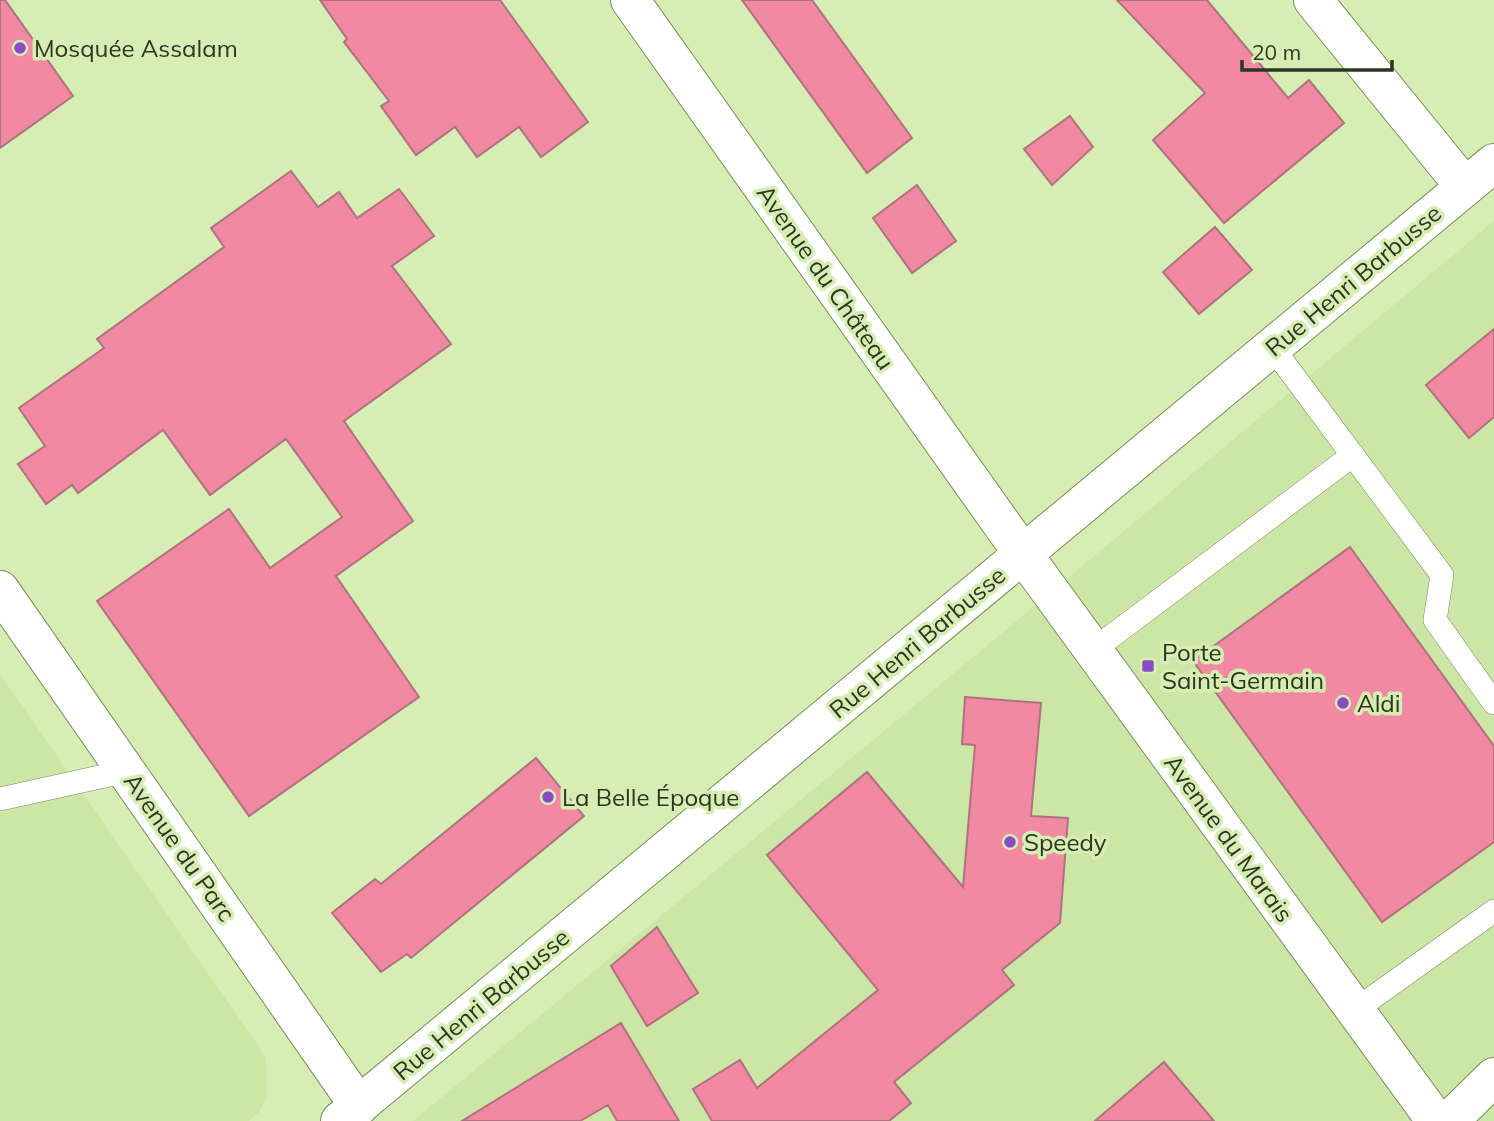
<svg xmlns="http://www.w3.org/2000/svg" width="1494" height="1121" font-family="Mulish,sans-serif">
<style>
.built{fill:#cce6a5}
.building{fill:#f089a1;stroke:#af727f;stroke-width:2}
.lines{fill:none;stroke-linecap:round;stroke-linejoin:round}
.service-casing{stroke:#798d58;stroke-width:24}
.minor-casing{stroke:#798d58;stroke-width:40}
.tertiary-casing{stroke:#798d58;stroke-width:40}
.service{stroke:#fff;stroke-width:23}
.minor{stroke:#fff;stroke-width:38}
.tertiary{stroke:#fff;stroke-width:38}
.poi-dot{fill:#8b4cc2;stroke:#d6edb4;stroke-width:2.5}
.labels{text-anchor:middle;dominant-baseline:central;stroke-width:7;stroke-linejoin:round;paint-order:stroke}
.poi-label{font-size:24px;fill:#2d3620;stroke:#d6edb4;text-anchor:start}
.street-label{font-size:24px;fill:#2d3620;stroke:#d6edb4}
</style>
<rect width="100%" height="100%" fill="#d6edb4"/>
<path class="built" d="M 1494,221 L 1494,1121 L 413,1121 L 1000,635 Z
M 0,674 L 266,1057 L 267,1097 L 259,1112 L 248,1121 L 0,1121 Z"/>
<path class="building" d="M 0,0 L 5,0 L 73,96 L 0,148 Z
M 320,0 L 500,0 L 588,122 L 541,157 L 519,127 L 477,157 L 455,127 L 416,155 L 381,106 L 389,101 L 344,42 L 347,39 Z
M 742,0 L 812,0 L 912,138 L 867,173 Z
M 1117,0 L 1207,0 L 1288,98 L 1309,80 L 1344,123 L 1224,223 L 1153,140 L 1205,93 Z
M 1070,116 L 1093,147 L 1052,185 L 1024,149 Z
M 291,171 L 318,207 L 339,192 L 357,218 L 399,189 L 434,236 L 392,266 L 451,344 L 344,421 L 413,521 L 336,576 L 419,697 L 249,816 L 97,601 L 229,509 L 270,568 L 342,517 L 286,439 L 210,495 L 163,430 L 78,493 L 72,485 L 46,504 L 18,464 L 45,446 L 19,408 L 104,348 L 97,339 L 224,247 L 211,228 Z
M 917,185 L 956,241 L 912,273 L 873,218 Z
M 1215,227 L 1252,270 L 1199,314 L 1163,272 Z
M 1494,329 L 1494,417 L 1469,438 L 1426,385 Z
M 1350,547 L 1494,746 L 1494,842 L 1382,922 L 1193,661 Z
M 965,697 L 1041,703 L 1031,816 L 1068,818 L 1060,923 L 1002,970 L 1014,985 L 894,1082 L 911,1103 L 889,1121 L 712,1121 L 693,1089 L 740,1060 L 757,1088 L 878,990 L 767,855 L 867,772 L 963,887 L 975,745 L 962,744 Z
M 536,758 L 584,816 L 411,958 L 407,954 L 381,972 L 332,913 L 375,879 L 381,884 Z
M 657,927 L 698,993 L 647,1026 L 611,966 Z
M 621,1023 L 679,1121 L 617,1121 L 608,1105 L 580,1121 L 462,1121 Z
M 1164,1062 L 1214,1121 L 1095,1121 Z"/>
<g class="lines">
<g class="service-casing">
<path id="service" d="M 1272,347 L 1442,575 L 1435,620 L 1494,703
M 1093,650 L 1353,455
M 0,799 L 127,771
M 1355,1010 L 1494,911"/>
</g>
<g class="minor-casing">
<path id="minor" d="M 630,0 L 1023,554 L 1436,1121
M 1313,0 L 1465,187
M 0,590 L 359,1106
M 1449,1121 L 1494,1077"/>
</g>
<g class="tertiary-casing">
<path id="tertiary" d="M 340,1121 L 1494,163"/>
</g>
<use href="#service" class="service"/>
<use href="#minor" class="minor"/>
<use href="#tertiary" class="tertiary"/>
</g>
<g class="poi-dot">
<circle cx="20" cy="48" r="7"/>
<rect x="1141" y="659" width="14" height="14" rx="3.5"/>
<circle cx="1343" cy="703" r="7"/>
<circle cx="548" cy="797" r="7"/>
<circle cx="1010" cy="842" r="7"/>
</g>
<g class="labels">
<g class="poi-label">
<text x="34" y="48">Mosquée Assalam</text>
<text x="1162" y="652">Porte<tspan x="1162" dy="28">Saint-Germain</tspan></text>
<text x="1357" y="703">Aldi</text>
<text x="562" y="797">La Belle Époque</text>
<text x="1024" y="842">Speedy</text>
</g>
<g class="street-label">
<text transform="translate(826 277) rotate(55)">Avenue du Château</text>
<text transform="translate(1353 280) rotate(-40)">Rue Henri Barbusse</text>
<text transform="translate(917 642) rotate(-40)">Rue Henri Barbusse</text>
<text transform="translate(1229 838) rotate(54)">Avenue du Marais</text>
<text transform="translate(180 847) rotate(55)">Avenue du Parc</text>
<text transform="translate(481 1004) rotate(-40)">Rue Henri Barbusse</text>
</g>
</g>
<path d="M1242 60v10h150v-10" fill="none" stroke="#2d3620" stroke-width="3.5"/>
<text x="1252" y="60" font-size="21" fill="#2d3620" stroke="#d6edb4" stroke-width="5" paint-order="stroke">20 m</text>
</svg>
